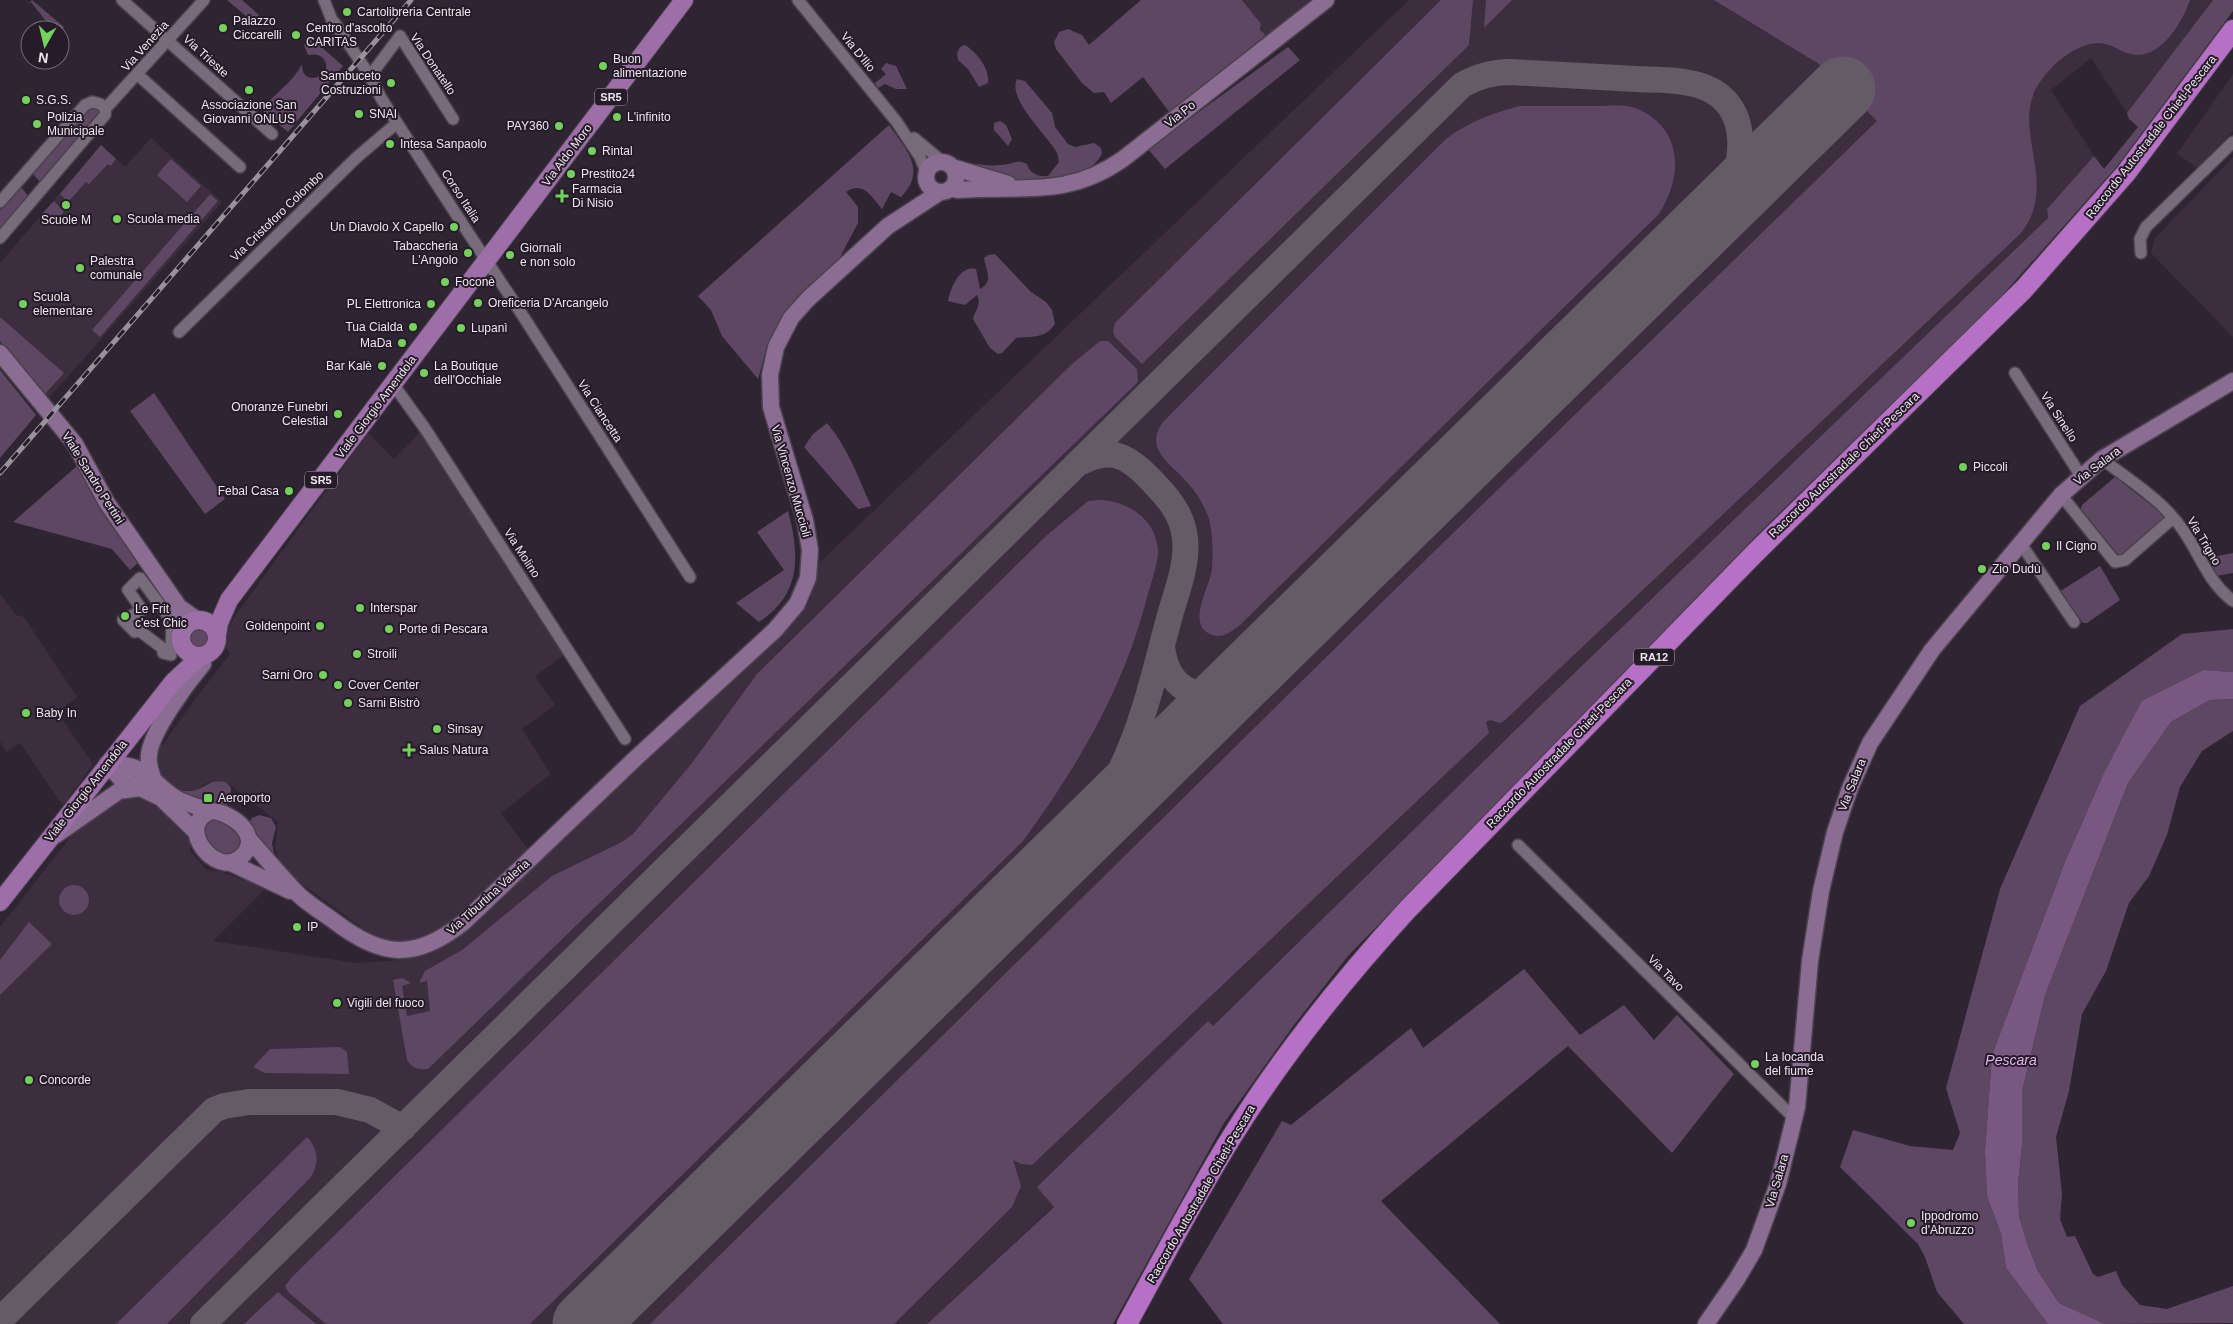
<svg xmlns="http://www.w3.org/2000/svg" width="2233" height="1324" font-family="Helvetica,sans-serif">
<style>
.built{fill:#3c2d3f}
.green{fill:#5e4763}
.water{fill:#785880}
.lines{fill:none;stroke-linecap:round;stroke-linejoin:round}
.taxiway{stroke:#645b67;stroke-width:26}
.runway{stroke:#645b67;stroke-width:65}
.street-casing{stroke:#4a424d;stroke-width:14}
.secondary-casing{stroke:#4a424d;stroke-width:19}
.primary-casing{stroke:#4a424d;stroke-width:20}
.highway-casing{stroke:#4a424d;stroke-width:22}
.street{stroke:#786b7b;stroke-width:11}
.secondary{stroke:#8b6c92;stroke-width:16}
.primary{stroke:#9d6ea8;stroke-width:18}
.highway{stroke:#b670c6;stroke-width:20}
.rail-casing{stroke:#99919c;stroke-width:5}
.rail{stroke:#261b28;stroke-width:3;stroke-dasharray:9;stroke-linecap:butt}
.poi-dot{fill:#74d25c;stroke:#261b28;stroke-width:2}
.labels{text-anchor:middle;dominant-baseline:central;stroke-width:4;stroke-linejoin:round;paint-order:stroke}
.shield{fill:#261b28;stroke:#b1a8b3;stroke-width:1}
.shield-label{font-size:11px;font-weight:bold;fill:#ece5ee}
.poi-label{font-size:12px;fill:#ece5ee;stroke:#261b28;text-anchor:start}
.street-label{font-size:12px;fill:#ece5ee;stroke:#261b28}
.water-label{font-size:14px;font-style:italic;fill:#e4b1f1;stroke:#261b28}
</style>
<rect width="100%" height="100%" fill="#2f2532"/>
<path class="built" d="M 1242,0 L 1315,0 L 1261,41 L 1261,24 Z
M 1409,0 L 2213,0 L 2127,113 L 2091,58 L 2051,90 L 2094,156 L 2047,209 L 2048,218 L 1540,706 L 1213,1026 L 1207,1022 L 1038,1187 L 1054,1206 L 927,1324 L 0,1324 L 0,927 L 72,835 L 119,799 L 138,796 L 153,799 L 188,832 L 191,842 L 190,851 L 207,870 L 219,871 L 266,888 L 213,941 L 356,963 L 401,960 L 430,954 L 455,940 L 800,614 L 810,601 L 819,563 Z
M 2233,74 L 2233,131 L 2198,168 L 2177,154 Z
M 151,138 L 222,202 L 49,398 L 0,342 L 0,263 L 101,145 L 125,167 Z
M 2233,157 L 2233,337 L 2151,253 L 2154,239 Z
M 420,432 L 567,653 L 535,676 L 555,705 L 522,729 L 551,774 L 501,813 L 530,852 L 448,929 L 406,943 L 379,940 L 283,870 L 275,848 L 278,822 L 226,782 L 219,781 L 207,783 L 194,791 L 180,790 L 164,778 L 157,763 L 159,750 L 195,699 L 230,654 L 223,644 L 223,636 L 237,613 L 368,433 L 394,459 Z
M 0,594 L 16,615 L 24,617 L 77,697 L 57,712 L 93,764 L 63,806 L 20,743 L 6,752 L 0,741 Z"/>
<path class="green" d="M 32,0 L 64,27 L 60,32 L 60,30 L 53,30 L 31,2 L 26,6 Z
M 227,0 L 242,0 L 259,15 L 253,22 Z
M 1141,0 L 1242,0 L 1261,24 L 1260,30 L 1264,33 L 1265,36 L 1170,113 L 1143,77 L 1111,103 L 1104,92 L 1094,93 L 1082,83 L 1056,49 L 1054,42 L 1059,32 L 1068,29 L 1082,35 L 1089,45 Z
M 1441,0 L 1473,0 L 1469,45 L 1142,364 L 1115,337 L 1113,332 L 1115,323 Z
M 1486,0 L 1512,0 L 1484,28 Z
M 1714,0 L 2190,0 C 2182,23 2160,61 2131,54 C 2120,52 2111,43 2099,43 C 2075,43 2050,66 2038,85 C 2010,130 2061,185 2020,234 L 1504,721 L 1500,723 L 1490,720 L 1486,722 L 1489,733 L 1032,1165 L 1021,1164 L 1013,1160 L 1021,1186 L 1012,1207 L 894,1324 L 650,1324 L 1376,608 L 1877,121 L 1819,64 Z
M 2213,0 L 2233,0 L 2233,11 L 2118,165 L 1999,299 L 1756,536 L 1348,956 L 1294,1025 L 1224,1123 L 1113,1324 L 927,1324 L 1054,1207 L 1037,1187 L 1208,1021 L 1213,1026 L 1540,706 L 2048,218 L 2047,209 L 2094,156 L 2104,169 L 2138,127 L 2129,119 L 2127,113 Z
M 309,36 L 343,66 L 288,132 L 262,110 C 274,93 293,83 302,64 C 301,90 337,75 323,58 C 319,54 314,54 308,55 L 304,45 Z
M 965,45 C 976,52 990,68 988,83 L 979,87 L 968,69 L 958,60 L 957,53 L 960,47 Z
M 1288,47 L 1300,60 L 1165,169 L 1148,149 Z
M 886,63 L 896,66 L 907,89 L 896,89 L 885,84 L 878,88 L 875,83 L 886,74 L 881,69 Z
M 1017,79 L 1025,81 L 1052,113 L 1055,127 L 1068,144 L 1075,147 L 1094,143 L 1101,148 L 1102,153 C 1092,178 1047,183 1023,181 C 1000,180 975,169 952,162 C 974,162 986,168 1008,164 C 1016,162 1019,160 1027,164 C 1029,173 1038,177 1048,176 L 1059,162 C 1058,158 1058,154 1056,151 C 1047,135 1007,99 1017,79 Z
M 1519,106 C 1545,106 1571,106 1597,106 C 1609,106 1623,104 1635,108 C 1654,115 1668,129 1673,148 C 1679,171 1671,195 1659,214 L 1240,625 C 1232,631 1223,639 1212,635 C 1185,625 1210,587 1212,569 C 1213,553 1213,535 1209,519 C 1205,506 1195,490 1185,480 C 1169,462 1145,450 1162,423 L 1446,139 C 1469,121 1492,114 1519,106 Z
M 94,107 L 100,112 L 41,183 L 32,173 L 89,108 Z
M 1000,121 L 1006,125 L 1012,139 L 1008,146 L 994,130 L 994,123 Z
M 889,125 C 905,149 928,169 901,197 L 891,192 L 882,209 C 872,197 863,180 846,192 L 858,207 L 858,223 L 837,263 L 783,314 L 768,343 L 758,379 L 722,336 L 711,310 L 698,296 Z
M 101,145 L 116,159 L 111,166 L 108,164 L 89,184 L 86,182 L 68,202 L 60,194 Z
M 171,159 L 201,186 L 187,202 L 157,175 Z
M 21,187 L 29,197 L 0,231 L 0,210 Z
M 210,194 L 218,201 L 100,337 L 92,330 Z
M 54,201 L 64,212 L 53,224 L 42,214 Z
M 995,254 L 1031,292 L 1046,302 L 1052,310 L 1055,324 C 1045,339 1032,336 1016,338 L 1002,353 L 998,354 L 990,348 L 973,319 C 975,310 982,304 977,295 L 965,305 L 948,301 C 951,287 960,265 976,269 L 980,289 C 994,282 986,271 984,258 L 988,255 Z
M 0,317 L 64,373 L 45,394 L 0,341 Z
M 1100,341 L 1108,341 L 1137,369 L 1138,382 L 428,1069 C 418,1070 413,1069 407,1060 L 393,980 L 402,978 L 411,983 L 402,986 L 407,1016 L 430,1011 L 427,981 L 419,983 L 425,971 L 462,950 L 552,876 L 622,842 L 633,834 L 692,763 L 757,674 L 1072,364 Z
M 0,370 L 36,415 L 0,458 Z
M 154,393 L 225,499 L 205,514 L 130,411 Z
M 827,423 C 848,448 858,477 871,506 L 858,509 L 804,447 L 813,434 Z
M 77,466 L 139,562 L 130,570 L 112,549 L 13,522 Z
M 2115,477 L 2168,518 L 2120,557 L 2081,509 L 2082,505 Z
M 1100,500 C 1129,501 1158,521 1158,553 C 1157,567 1151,583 1147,597 C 1124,688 1078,766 1023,841 L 530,1324 L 326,1324 L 288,1292 L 285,1286 L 291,1278 L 1046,536 L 1088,501 Z
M 788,511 C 800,556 801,595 759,622 L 736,603 L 784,570 L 757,532 Z
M 2233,553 L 2233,573 L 2215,576 L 2202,559 Z
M 2100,566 L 2120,600 L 2087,623 L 2083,623 L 2059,592 Z
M190 638a9 9 0 1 1 18 0a9 9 0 1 1-18 0Z
M 2233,629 L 2233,672 L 2204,670 L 2103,775 L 2064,864 L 1992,1055 L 1985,1151 L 1987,1196 L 2001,1234 L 2006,1268 L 2048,1324 L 1964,1324 L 1937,1292 L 1925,1257 L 1918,1244 L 1840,1167 L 1853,1130 L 1910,1146 L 1953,1150 L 1960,1133 L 1946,1088 L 2000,889 L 2080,706 L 2182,634 Z
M 2233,699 L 2233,731 L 2202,751 L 2180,787 L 2167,835 L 2149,876 L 2129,903 L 2106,971 L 2082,1014 L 2069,1091 L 2056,1137 L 2062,1194 L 2060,1219 L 2067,1237 L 2075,1236 L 2093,1274 L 2098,1277 L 2116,1271 L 2122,1285 L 2140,1305 L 2167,1309 L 2233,1286 L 2233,1323 L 2105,1324 L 2059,1303 L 2038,1271 L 2027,1243 L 2019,1216 L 2018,1184 L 2022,1146 L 2022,1092 L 2045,995 L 2128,783 L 2171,722 L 2210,700 Z
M 157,763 C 162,779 177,796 196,790 C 210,785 210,779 226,782 L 231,788 L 230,801 L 225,807 L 180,793 L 159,776 Z
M 259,815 L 271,818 L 276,827 L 272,843 L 276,863 L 300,887 L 361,931 L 299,888 L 271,863 L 249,823 L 252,818 Z
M 214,819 C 233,820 248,836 235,853 C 216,857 208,847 203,831 L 207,822 Z
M59 900a15 15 0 1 1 30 0a15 15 0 1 1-30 0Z
M 29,922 L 52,944 L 0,995 L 0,960 Z
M 1524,969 L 1580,1035 L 1624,1005 L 1654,1040 L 1677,1015 L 1734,1074 L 1672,1153 L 1568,1046 L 1381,1201 L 1500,1324 L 1223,1324 L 1189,1279 L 1282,1121 L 1291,1125 L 1411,1028 L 1423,1048 Z
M 340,1047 L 347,1052 L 349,1074 L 265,1073 L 253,1067 L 270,1049 Z
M 307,1137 C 319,1150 319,1163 311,1177 L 167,1324 L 116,1324 Z
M 278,1292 L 316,1324 L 244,1324 Z"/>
<path class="water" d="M 2204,670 L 2233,672 L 2233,699 L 2210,700 L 2171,722 L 2128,783 L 2045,995 L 2022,1092 L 2022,1146 L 2018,1184 L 2019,1216 L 2027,1243 L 2038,1271 L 2059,1303 L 2105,1324 L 2048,1324 L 2006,1268 L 2001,1234 L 1987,1196 L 1985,1151 L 1992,1055 L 2064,864 L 2103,775 L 2142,701 Z"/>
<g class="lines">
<path class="taxiway" d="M 1162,646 C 1166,687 1197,707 1235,685
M 1057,860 C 1080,831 1105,801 1122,767 C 1145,719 1156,666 1170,615 C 1177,591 1188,563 1185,538 C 1182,511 1164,493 1146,475 C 1124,453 1108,448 1079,463
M 0,1320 L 214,1110 L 224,1106 L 249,1102 L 337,1102 L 370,1110 L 403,1128
M 203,1324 L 1462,85 C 1478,76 1492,72 1510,72 C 1552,74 1594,77 1636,79 C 1658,80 1683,79 1704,87 C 1754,106 1744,168 1723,205"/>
<path class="runway" d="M 585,1324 L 1843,89"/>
<g class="street-casing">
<path id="street" d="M 122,0 L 272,134
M 324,0 L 335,28
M 798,0 L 896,121 L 920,157 L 927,174
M 334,22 L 370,76 L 381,98 C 425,166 469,235 514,302 L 690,577
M 137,74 L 240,167
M 370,76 L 400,36 L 453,119
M 105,109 L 204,0
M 914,138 L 944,163
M 0,202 L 85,105 L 92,102 C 100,103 107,106 105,115 L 0,238
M 2141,253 L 2140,239 L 2146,227 L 2233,142
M 179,332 L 356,158 L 397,123
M 2015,373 L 2081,476
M 393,384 L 426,430 L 625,739
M 2102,459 C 2132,482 2164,501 2185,533 C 2201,557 2209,583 2233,601
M 2061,495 L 2115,562 L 2125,560 L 2173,518
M 2021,544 L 2074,622
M 140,578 L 172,621 L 171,655 L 163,653 L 165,650 L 137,629 L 135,632 L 123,620 L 142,610 L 128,590 Z
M 1518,845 L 1795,1119"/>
</g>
<g class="secondary-casing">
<path id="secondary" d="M926 177a15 15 0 1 1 30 0a15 15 0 1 1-30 0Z
M 952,167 L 1008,184
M 951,188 L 958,190 C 1021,185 1066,199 1123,159 L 1326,0
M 0,353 L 75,444 L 107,503 L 179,607 L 199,621
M 179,607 L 183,632
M 107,764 C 147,764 146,777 174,797 C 185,804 199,807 211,811
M 107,764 L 121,779 L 161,798 L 196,832
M 153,778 C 150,770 148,763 149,755 C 151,731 188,682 203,664
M 211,811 C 232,812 265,837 240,858 C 216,878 174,826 211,811 Z
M 56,835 L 119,791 L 140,788
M 249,839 C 266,858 282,878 300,896 C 310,905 323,913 334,921 C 382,958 415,961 464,922 L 637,757 L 775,630 L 797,604 L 808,578 L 810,550 L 805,520 L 771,407 L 770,375 L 776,347 L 791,318 L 808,299 L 888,226 L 940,192
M 231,863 L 290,891
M 1706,1324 L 1737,1279 L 1754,1250 L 1778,1184 L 1797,1107 L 1810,961 L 1821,891 L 1835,832 L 1850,788 L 1870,743 L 1932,650 L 2061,495 L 2102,459 L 2233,381"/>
</g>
<g class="primary-casing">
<path id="primary" d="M181 638a18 18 0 1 1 36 0a18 18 0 1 1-36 0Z
M 217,635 L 219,623 L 229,600 L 684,0
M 0,902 L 174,681 L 201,656"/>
</g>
<g class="highway-casing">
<path id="highway" d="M 1127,1324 C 1161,1262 1194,1198 1231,1138 C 1282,1056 1342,981 1407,910 L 1755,553 L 2024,289 L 2126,173 L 2233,30"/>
</g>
<use href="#street" class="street"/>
<use href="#secondary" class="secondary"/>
<use href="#primary" class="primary"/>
<use href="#highway" class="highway"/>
<g class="rail-casing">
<path id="rail" d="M 0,473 L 411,0"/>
</g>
<use href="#rail" class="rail"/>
</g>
<g class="poi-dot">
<circle cx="347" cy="12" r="5"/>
<circle cx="223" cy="28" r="5"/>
<circle cx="296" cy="35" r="5"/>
<circle cx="603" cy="66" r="5"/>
<circle cx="391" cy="83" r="5"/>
<circle cx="249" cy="90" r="5"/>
<circle cx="26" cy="100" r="5"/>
<circle cx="359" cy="114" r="5"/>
<circle cx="617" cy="117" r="5"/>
<circle cx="37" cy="124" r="5"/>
<circle cx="559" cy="126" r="5"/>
<circle cx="390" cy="144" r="5"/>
<circle cx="592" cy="151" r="5"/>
<circle cx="571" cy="174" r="5"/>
<path d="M559.5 188.5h5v5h5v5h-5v5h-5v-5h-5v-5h5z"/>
<circle cx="66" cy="205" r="5"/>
<circle cx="117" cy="219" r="5"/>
<circle cx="454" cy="227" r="5"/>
<circle cx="468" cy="253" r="5"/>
<circle cx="510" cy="255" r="5"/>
<circle cx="80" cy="268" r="5"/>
<circle cx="445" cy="282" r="5"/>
<circle cx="478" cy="303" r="5"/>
<circle cx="23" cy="304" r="5"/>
<circle cx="431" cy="304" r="5"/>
<circle cx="413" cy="327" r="5"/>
<circle cx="461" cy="328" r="5"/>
<circle cx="402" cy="343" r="5"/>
<circle cx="382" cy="366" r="5"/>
<circle cx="424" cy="373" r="5"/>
<circle cx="338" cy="414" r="5"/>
<circle cx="1963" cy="467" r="5"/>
<circle cx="289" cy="491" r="5"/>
<circle cx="2046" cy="546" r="5"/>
<circle cx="1982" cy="569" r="5"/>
<circle cx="360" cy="608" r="5"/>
<circle cx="125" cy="616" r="5"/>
<circle cx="320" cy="626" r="5"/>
<circle cx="389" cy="629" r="5"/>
<circle cx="357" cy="654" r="5"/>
<circle cx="323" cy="675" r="5"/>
<circle cx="338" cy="685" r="5"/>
<circle cx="348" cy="703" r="5"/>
<circle cx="26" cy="713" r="5"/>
<circle cx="437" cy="729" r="5"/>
<path d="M406.5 742.5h5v5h5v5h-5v5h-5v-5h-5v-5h5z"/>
<rect x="203" y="793" width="10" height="10" rx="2.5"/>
<circle cx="297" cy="927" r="5"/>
<circle cx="337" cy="1003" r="5"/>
<circle cx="1755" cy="1064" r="5"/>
<circle cx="29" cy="1080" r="5"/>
<circle cx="1911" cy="1223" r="5"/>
</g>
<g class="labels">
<g class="shield">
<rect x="595" y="88.5" width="32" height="17" rx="4"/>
<rect x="305" y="471.5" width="32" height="17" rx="4"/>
<rect x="1634" y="648.5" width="40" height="17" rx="4"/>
</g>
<g class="shield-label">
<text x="611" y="97">SR5</text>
<text x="321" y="480">SR5</text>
<text x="1654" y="657">RA12</text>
</g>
<g class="poi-label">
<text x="357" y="12">Cartolibreria Centrale</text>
<text x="233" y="21">Palazzo<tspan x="233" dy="14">Ciccarelli</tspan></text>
<text x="306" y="28">Centro d'ascolto<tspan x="306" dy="14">CARITAS</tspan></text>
<text x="613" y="59">Buon<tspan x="613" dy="14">alimentazione</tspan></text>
<text x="381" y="76" text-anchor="end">Sambuceto<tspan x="381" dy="14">Costruzioni</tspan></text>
<text x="36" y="100">S.G.S.</text>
<text x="249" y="105" text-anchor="middle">Associazione San<tspan x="249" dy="14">Giovanni ONLUS</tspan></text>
<text x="369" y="114">SNAI</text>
<text x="47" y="117">Polizia<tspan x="47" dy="14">Municipale</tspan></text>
<text x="627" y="117">L'infinito</text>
<text x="549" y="126" text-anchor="end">PAY360</text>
<text x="400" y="144">Intesa Sanpaolo</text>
<text x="602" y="151">Rintal</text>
<text x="581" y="174">Prestito24</text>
<text x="572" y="189">Farmacia<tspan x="572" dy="14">Di Nisio</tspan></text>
<text x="127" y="219">Scuola media</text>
<text x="66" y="220" text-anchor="middle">Scuole M</text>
<text x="444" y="227" text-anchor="end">Un Diavolo X Capello</text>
<text x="458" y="246" text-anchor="end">Tabaccheria<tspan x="458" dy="14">L'Angolo</tspan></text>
<text x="520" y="248">Giornali<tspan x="520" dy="14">e non solo</tspan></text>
<text x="90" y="261">Palestra<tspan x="90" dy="14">comunale</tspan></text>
<text x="455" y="282">Foconè</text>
<text x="33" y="297">Scuola<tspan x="33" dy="14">elementare</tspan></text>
<text x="488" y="303">Oreficeria D'Arcangelo</text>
<text x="421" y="304" text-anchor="end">PL Elettronica</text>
<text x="403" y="327" text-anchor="end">Tua Cialda</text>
<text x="471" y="328">Lupanì</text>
<text x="392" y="343" text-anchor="end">MaDa</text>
<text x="372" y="366" text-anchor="end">Bar Kalè</text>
<text x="434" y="366">La Boutique<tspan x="434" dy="14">dell'Occhiale</tspan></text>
<text x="328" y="407" text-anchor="end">Onoranze Funebri<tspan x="328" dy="14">Celestial</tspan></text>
<text x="1973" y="467">Piccoli</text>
<text x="279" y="491" text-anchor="end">Febal Casa</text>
<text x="2056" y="546">Il Cigno</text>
<text x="1992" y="569">Zio Dudù</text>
<text x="370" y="608">Interspar</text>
<text x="135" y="609">Le Frit<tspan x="135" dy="14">c'est Chic</tspan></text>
<text x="310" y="626" text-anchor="end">Goldenpoint</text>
<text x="399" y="629">Porte di Pescara</text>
<text x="367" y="654">Stroili</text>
<text x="313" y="675" text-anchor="end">Sarni Oro</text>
<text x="348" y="685">Cover Center</text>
<text x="358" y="703">Sarni Bistrò</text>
<text x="36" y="713">Baby In</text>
<text x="447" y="729">Sinsay</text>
<text x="419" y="750">Salus Natura</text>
<text x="218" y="798">Aeroporto</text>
<text x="307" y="927">IP</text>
<text x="347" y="1003">Vigili del fuoco</text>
<text x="1765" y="1057">La locanda<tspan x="1765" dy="14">del fiume</tspan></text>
<text x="39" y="1080">Concorde</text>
<text x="1921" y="1216">Ippodromo<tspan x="1921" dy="14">d'Abruzzo</tspan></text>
</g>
<g class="street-label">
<text transform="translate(145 46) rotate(-48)">Via Venezia</text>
<text transform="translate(858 52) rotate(51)">Via D'Ilio</text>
<text transform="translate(206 56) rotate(42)">Via Trieste</text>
<text transform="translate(433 64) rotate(56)">Via Donatello</text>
<text transform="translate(1180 114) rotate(-38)">Via Po</text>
<text transform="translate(2151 137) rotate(-52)">Raccordo Autostradale Chieti-Pescara</text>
<text transform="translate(567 155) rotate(-53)">Via Aldo Moro</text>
<text transform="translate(461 196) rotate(57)">Corso Italia</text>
<text transform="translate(277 216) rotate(-44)">Via Cristoforo Colombo</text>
<text transform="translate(376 407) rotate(-53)">Viale Giorgio Amendola</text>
<text transform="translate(600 411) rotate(57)">Via Ciancetta</text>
<text transform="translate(2059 417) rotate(57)">Via Sinello</text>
<text transform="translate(1844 465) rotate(-44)">Raccordo Autostradale Chieti-Pescara</text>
<text transform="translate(2097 466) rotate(-37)">Via Salara</text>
<text transform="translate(93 478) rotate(58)">Viale Sandro Pertini</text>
<text transform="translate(791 481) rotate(74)">Via Vincenzo Muccioli</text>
<text transform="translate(2204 541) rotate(59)">Via Trigno</text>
<text transform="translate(522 553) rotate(57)">Via Molino</text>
<text transform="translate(1559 753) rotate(-46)">Raccordo Autostradale Chieti-Pescara</text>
<text transform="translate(1852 785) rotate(-68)">Via Salara</text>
<text transform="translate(86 791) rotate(-52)">Viale Giorgio Amendola</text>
<text transform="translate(488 897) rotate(-42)">Via Tiburtina Valeria</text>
<text transform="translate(1666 973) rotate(45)">Via Tavo</text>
<text transform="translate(1777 1181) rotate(-74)">Via Salara</text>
<text transform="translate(1201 1194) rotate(-60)">Raccordo Autostradale Chieti-Pescara</text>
</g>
<g class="water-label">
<text x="2011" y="1060">Pescara</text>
</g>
</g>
<g transform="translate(45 45) rotate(188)"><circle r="24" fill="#261b28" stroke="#756c77"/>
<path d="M0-4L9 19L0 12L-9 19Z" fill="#74d25c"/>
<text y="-8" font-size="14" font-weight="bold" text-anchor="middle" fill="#ece5ee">N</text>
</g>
</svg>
